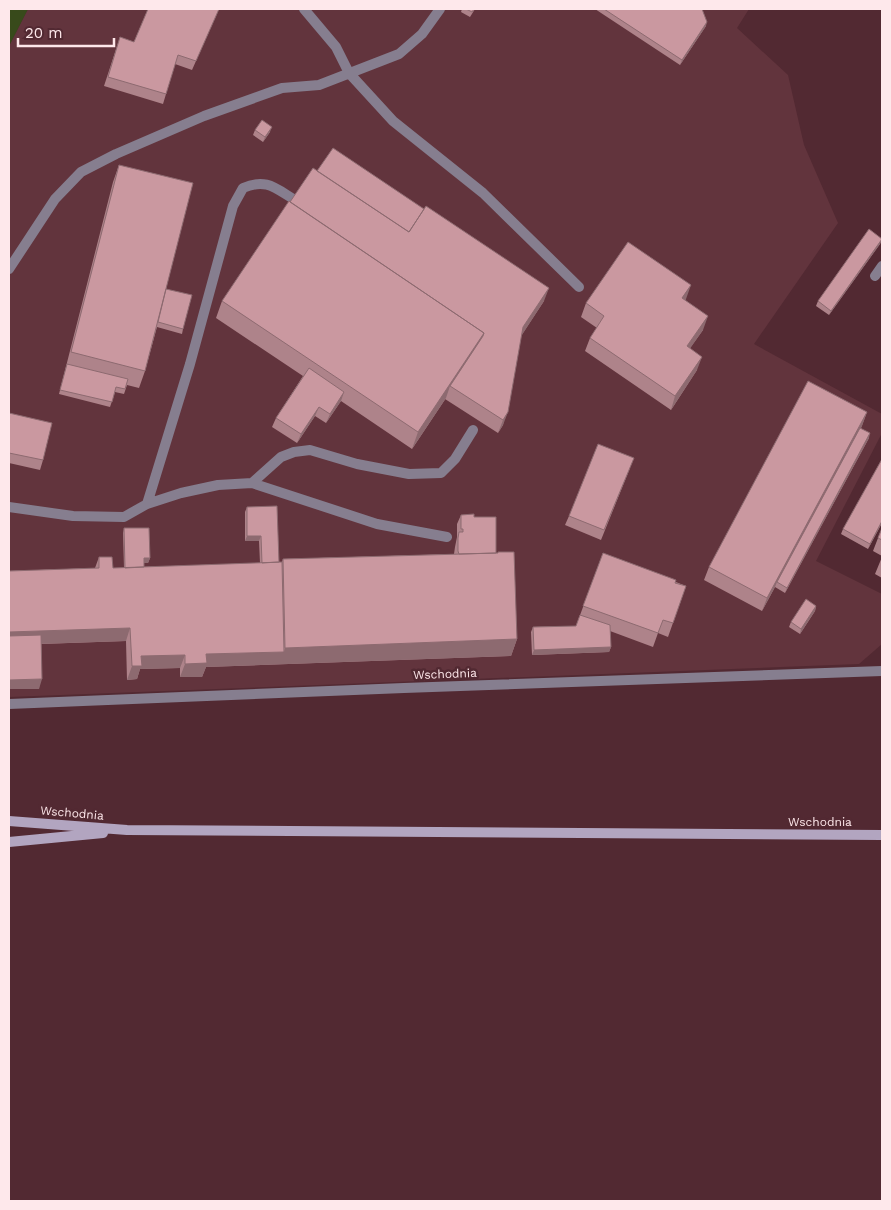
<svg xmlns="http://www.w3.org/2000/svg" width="891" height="1210" font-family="'Work Sans',sans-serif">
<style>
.built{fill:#62343d}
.green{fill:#384a1b}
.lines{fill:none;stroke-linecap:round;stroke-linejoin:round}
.lane{stroke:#867e8f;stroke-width:10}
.secondary{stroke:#b2a5c0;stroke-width:10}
.wall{fill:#ae838a}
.shaded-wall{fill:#8d6a70}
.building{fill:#ca98a0;stroke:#8d6a70}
.labels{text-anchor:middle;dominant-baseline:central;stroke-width:5;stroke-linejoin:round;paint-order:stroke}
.street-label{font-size:12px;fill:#fee8eb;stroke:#522932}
</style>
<rect width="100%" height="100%" fill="#522932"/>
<path class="built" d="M 28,9 L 749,9 L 737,28 L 788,75 L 804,145 L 838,223 L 754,344 L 882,414 L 882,433 L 816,561 L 882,594 L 882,644 L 859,664 L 9,697 L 9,46 Z"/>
<path class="green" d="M 9,9 L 28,9 L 9,46 Z"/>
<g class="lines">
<path class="lane" d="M 304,9 L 336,47 L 349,73 L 393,121 L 483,193 L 579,287
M 9,269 L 55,199 L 81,172 L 116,154 L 204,116 L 282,88 L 319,85 L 399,54 L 422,34 L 440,9
M 875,276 L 882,266
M 252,483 L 281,457 L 294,452 L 310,450 L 357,464 L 409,474 L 441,473 L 455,459 L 473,430
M 147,504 L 190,364 L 233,206 L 243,188 C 266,178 275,188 295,200
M 9,507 L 73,516 L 124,517 L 147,504 L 181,493 L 218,485 L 252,483 L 377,524 L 447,537
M 9,704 L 404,688 L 882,671"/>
<path class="secondary" d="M 9,821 L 127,830 L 882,835
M 9,842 L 103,833"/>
</g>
<path class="wall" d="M 148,9 L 219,9 L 192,70 L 175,64 L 163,104 L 104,86 L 120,37 L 134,42 Z
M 462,9 L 475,9 L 470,17 L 461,12 Z
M 595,9 L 702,9 L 706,26 L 680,65 Z
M 255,130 L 270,132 L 263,142 L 253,135 Z
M 119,165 L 166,289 L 183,329 L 182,334 L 157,327 L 145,371 L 139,388 L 127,385 L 124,394 L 115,392 L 110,407 L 59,394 L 113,182 Z
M 882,239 L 880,244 L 829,315 L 816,306 L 818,301 Z
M 686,299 L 685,300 L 703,330 L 690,348 L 697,370 L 671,410 L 585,351 L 590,338 L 597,328 L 581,317 L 586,303 Z
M 222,301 L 544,301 L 521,336 L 503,425 L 498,433 L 445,399 L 446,398 L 412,449 L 341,401 L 326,423 L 315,416 L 297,443 L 272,427 L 276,418 L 303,376 L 216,318 Z
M 867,412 L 861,428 L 869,438 L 785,593 L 775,587 L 762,611 L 704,580 L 709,567 Z
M 9,413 L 43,460 L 40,470 L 9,463 Z
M 630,468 L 601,540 L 565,525 L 569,516 Z
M 247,507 L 279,562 L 282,562 L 283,559 L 454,554 L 455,547 L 457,537 L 457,524 L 461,515 L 474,517 L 496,553 L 517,639 L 511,656 L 206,667 L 202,677 L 180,677 L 180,668 L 140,669 L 137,679 L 127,680 L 126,641 L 41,644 L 39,689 L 9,689 L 9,571 L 95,568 L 99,557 L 113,568 L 124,568 L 123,533 L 124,528 L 150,558 L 148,563 L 144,563 L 144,567 L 260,563 L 259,541 L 245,541 L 245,512 Z
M 882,523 L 868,549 L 841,534 L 843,529 Z
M 882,528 L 882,556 L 873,551 L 878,538 Z
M 603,553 L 686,586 L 668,637 L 658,633 L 653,647 L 610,631 L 611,647 L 609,652 L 532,655 L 531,632 L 533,627 L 576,626 Z
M 882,557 L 882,578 L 875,574 Z
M 816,606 L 815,611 L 800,634 L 789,627 L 791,622 Z"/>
<path class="shaded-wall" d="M 707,22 L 706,26 L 680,65 L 682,60 Z
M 272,127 L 270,132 L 263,142 L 265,137 Z
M 882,239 L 880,244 L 829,315 L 831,311 Z
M 691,285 L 686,299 L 677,312 L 682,298 Z
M 549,288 L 544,301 L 518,341 L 523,327 Z
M 708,316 L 703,330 L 682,360 L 687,346 Z
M 484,333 L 478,350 L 450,386 L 446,398 L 412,449 L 418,432 Z
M 702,357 L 697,370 L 671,410 L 675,396 Z
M 344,392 L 341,401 L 326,423 L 330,414 Z
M 319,407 L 315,416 L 297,443 L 301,434 Z
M 508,412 L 503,425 L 498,433 L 503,420 Z
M 867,412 L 862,426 L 778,583 L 777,582 L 775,587 L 762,611 L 767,598 Z
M 870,433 L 869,438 L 785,593 L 787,588 Z
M 882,521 L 882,523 L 868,549 L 870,544 Z
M 247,536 L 261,536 L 259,541 L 245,541 Z
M 144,558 L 150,558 L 148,563 L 142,563 Z
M 816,606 L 815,611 L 800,634 L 801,629 Z
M 130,628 L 126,641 L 9,645 L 9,632 Z
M 517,639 L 511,656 L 206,667 L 202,677 L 180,677 L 185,664 L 206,654 L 284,652 L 285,648 Z
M 611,647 L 609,652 L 532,655 L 534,650 Z
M 185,655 L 180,668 L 140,669 L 137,679 L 127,680 L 132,666 L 141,656 Z
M 42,679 L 39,689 L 9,689 L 9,680 Z"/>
<path class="building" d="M 148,9 L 219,9 L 196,61 L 178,55 L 166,94 L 108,77 L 120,37 L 134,42 Z
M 466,9 L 474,9 L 472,12 Z
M 604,9 L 702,9 L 707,22 L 682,60 Z
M 262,120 L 272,127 L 265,137 L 255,130 Z
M 333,148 L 424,209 L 409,232 L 317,171 Z
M 119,165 L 193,183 L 145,371 L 71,352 Z
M 313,168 L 409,232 L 426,206 L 549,288 L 523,327 L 508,412 L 503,420 L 450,386 L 483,336 L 484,333 L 290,202 Z
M 289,201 L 484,333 L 418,432 L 222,301 Z
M 869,229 L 882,239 L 831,311 L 818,301 Z
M 628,242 L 691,285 L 682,298 L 708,316 L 687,346 L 702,357 L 675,396 L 590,338 L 604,316 L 586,303 Z
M 166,289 L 192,295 L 183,329 L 158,322 Z
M 67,364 L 128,379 L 125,389 L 116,387 L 112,402 L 60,390 Z
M 309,368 L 344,392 L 330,414 L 319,407 L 301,434 L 276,418 Z
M 808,381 L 867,412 L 767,598 L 709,567 Z
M 9,413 L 52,423 L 43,460 L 9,453 Z
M 860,428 L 870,433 L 787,588 L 777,582 Z
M 598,444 L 634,458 L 604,530 L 569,516 Z
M 882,459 L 882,521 L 870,544 L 843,529 Z
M 277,506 L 279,562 L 262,563 L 261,536 L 247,536 L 247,507 Z
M 474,514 L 474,517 L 496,517 L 496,553 L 459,554 L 458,551 L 458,538 L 459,532 L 463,532 L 463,529 L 461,529 L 461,515 Z
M 124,528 L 149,528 L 150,558 L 144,558 L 144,567 L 125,568 Z
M 882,528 L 882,540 L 878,538 Z
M 498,552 L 514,552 L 517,639 L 285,648 L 283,559 L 498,553 Z
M 603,553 L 676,580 L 675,583 L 686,586 L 673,623 L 663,620 L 658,633 L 583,606 Z
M 99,557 L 112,557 L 113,568 L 282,562 L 284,652 L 206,654 L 207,663 L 185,664 L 185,655 L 141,656 L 142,666 L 132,666 L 130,628 L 9,632 L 9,571 L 99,568 Z
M 806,599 L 816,606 L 801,629 L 791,622 Z
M 580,615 L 610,625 L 611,647 L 534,650 L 533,627 L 576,626 Z
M 41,635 L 42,679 L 9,680 L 9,636 Z"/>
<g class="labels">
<g class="street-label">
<text transform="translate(445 674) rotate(-2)">Wschodnia</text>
<text transform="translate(72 813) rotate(5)">Wschodnia</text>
<text x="820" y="822">Wschodnia</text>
</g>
</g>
<rect width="891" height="1210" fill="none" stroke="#fee8eb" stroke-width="20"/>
<path d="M18 38v8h96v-8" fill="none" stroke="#fee8eb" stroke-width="2.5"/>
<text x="25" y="38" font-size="15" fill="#fee8eb" stroke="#522932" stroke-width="4" paint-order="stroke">20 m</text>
</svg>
